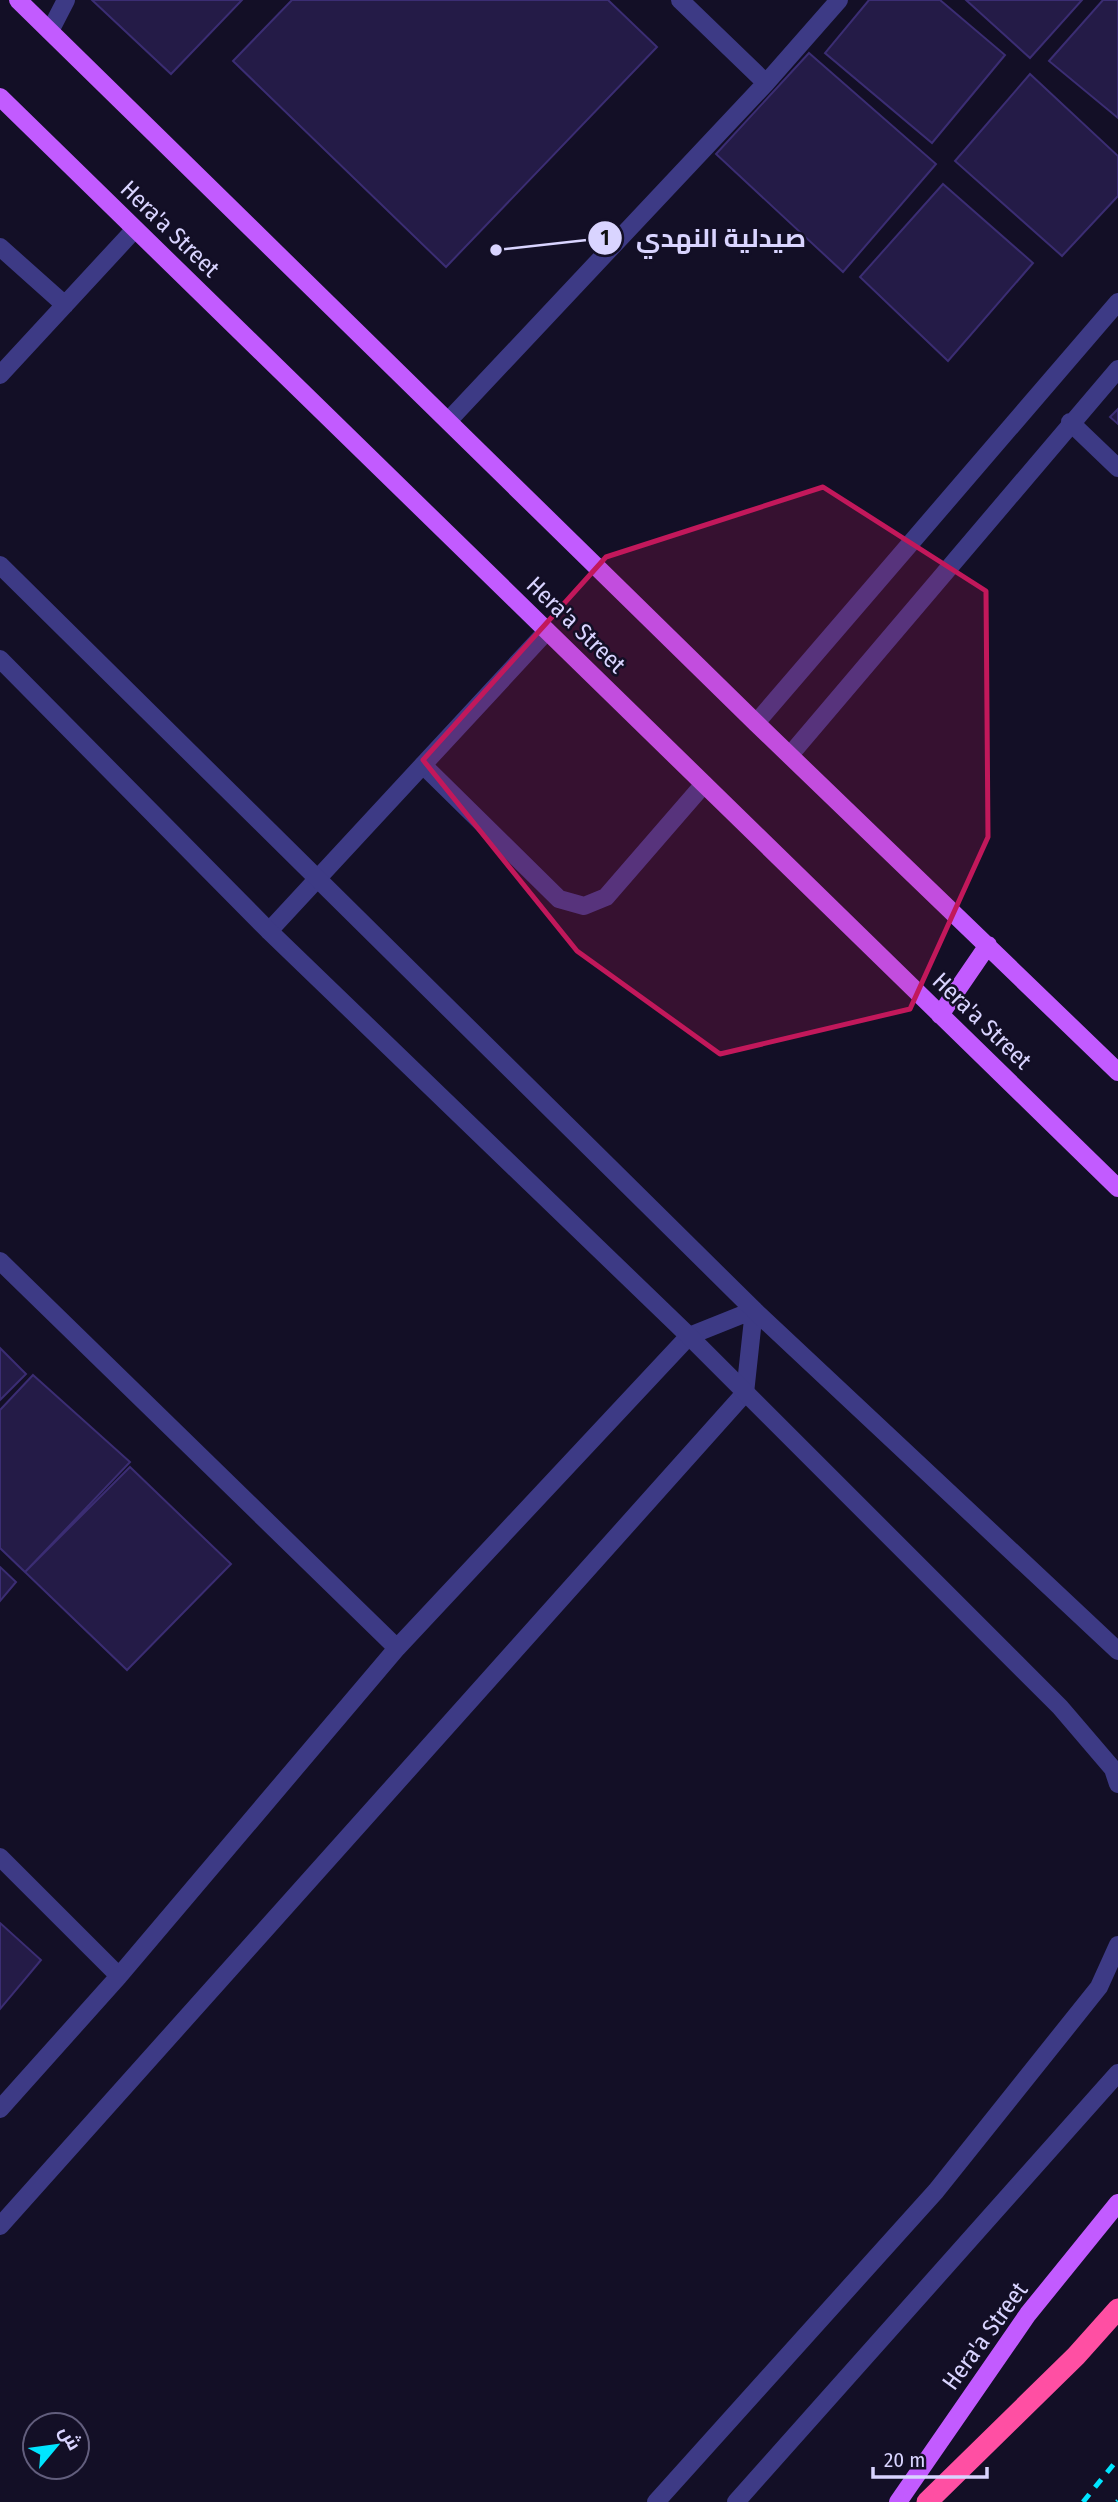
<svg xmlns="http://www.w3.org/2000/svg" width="1118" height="2502" font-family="'Fira Sans Condensed',Cairo,sans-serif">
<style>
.building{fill:#241b47;stroke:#3b2d73;stroke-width:2}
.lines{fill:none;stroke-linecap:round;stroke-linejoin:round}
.service{stroke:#3d3a85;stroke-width:18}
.minor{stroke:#3d3a85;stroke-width:18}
.tertiary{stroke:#3d3a85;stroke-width:18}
.primary{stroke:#c25bff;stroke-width:18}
.motorway{stroke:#ff4fa3;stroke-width:21}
.rail{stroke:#00e5ff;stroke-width:5;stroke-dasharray:10 9;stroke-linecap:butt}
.marked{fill:#c2185b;fill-opacity:0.2;stroke:#c2185b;stroke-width:5;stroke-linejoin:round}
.labels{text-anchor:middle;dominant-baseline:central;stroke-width:5;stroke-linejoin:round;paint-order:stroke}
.street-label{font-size:24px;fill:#d9d4ff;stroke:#130f26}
.leader{fill:none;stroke:#d9d4ff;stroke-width:2.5}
.callout-dot{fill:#d9d4ff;stroke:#130f26;stroke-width:2.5}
.mark-label{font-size:21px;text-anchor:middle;font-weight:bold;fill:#111}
.callout-label{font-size:26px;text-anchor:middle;font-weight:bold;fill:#d9d4ff;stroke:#130f26;stroke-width:5;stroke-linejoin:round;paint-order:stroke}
</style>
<rect width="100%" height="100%" fill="#130f26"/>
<path class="building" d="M 92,0 L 242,0 L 171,74 Z
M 292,0 L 608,0 L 657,47 L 446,267 L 233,61 Z
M 869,0 L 940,0 L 1005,55 L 932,143 L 825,53 Z
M 966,0 L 1082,0 L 1030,58 Z
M 1103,0 L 1118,0 L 1118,118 L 1049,61 Z
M 809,53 L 936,164 L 843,272 L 716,154 Z
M 1030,74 L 1118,156 L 1118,196 L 1062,256 L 955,161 Z
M 943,184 L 1033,263 L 948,361 L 860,277 Z
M 1118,409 L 1118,424 L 1110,417 Z
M 0,1348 L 26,1374 L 0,1400 Z
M 33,1375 L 130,1462 L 25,1572 L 0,1548 L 0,1410 Z
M 130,1467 L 231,1564 L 127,1670 L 25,1572 Z
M 0,1567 L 16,1582 L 0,1601 Z
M 0,1923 L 41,1960 L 0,2009 Z"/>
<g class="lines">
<path class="service" d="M 50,31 L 66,0
M 0,247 L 65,305
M 0,375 L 135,229
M 423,765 L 559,899 L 584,906 L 606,897 L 704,784"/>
<path class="minor" d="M 680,0 L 766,83
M 449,420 L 766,83 L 839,0
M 1070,422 L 1118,468
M 756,723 L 1118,302
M 790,755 L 1118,369
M 269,931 L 547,631
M 0,1261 L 397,1648
M 0,1857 L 119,1976
M 0,2109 L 119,1976 L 397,1648 L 689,1336 L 754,1310 L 745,1393 L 0,2226"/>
<path class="tertiary" d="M 0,565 L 754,1310 L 1118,1651
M 0,659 L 269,931 L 689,1336 L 1060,1707 L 1113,1769 L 1118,1784
M 656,2502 L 936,2191 L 1099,1987 L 1118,1945
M 736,2502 L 1118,2073"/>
<path class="primary" d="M 18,0 L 756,723 L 1118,1072
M 0,97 L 1118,1188
M 940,1015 L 988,945
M 898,2502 L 1028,2314 L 1118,2203"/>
<path class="motorway" d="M 927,2502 L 1076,2356 L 1118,2309"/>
<path class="rail" d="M 1083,2502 L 1118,2459
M 1117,2502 L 1118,2501"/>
</g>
<path class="marked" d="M 823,487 L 986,591 L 988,837 L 910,1009 L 720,1054 L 577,951 L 423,760 L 606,557 Z"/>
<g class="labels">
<g class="street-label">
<text transform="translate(170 229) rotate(44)">Hera'a Street</text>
<text transform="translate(576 625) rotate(44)">Hera'a Street</text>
<text transform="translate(982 1021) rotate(44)">Hera'a Street</text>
<text transform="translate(985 2336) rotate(-54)">Hera'a Street</text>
</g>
</g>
<path class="leader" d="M496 250L605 238"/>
<g class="callout-dot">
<circle cx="496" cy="250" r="7"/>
<circle cx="605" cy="238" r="18"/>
</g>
<g class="mark-label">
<text x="605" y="245">1</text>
</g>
<g class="callout-label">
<text x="721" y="247">صيدلية النهدي</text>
</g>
<g transform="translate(56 2446) rotate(61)"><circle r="33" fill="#130f26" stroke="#625e7d" stroke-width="2"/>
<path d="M0-5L12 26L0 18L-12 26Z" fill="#00e5ff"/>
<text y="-10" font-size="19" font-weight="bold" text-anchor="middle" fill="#d9d4ff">ش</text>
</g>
<path d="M873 2467v10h114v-10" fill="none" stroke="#d9d4ff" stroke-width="3.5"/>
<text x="884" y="2467" font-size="21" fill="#d9d4ff" stroke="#130f26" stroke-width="5" paint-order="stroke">20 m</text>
</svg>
